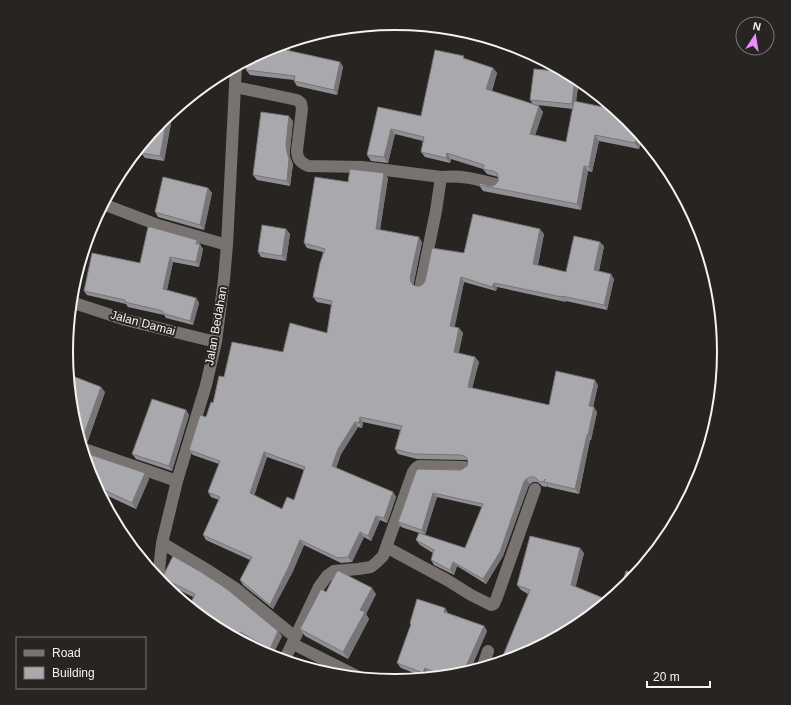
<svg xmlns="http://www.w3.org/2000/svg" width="791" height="705" font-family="Arial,sans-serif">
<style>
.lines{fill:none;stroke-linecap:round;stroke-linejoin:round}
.minor{stroke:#787371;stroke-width:12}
.wall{fill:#919094;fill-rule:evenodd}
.shaded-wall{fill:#767678}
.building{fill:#a9a8ac;stroke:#767678;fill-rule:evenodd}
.labels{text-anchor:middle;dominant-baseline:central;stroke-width:4;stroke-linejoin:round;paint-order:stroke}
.street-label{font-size:12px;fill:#f5f3f1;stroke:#282422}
.rim{fill:none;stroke:#f5f3f1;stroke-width:2}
</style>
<rect width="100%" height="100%" fill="#282422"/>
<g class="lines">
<path class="minor" d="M 235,87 L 297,100 L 301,103 L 302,109 L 297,150 C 297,159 300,162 308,166 L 362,167 L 441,177 C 461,175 476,179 495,184
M 103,204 L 158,225 L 227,245
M 421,284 L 436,211 L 441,177
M 71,302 L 126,320 L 216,342
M 87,450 L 177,481
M 162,543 L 209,571 L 235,588 L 295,637
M 386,547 L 447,580 L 471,595 L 491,605 L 494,604 L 497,597 L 535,489
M 158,579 L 162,543 L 177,481 L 206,385 L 216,342 L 224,279 L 227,245 L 236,66
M 293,644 L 363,679
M 284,661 L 319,587 L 327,576 L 334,571 L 358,569 L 371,567 L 377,562 L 383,556 L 413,472 L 416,468 L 419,466 L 464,467
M 482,669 L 488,651"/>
</g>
<path class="wall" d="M 290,42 L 289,51 L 340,62 L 343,67 L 337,95 L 297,86 L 294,81 L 294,80 L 250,75 L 246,70 L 270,48 Z
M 466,59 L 493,68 L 497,73 L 492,91 L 533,104 L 530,100 L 567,72 L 579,79 L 576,102 L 629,120 L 642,136 L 639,149 L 599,141 L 592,172 L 588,171 L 581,210 L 483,191 L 479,185 L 493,186 L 496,184 L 498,181 L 498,177 L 487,174 L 483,169 L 451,159 L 450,163 L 425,157 L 421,152 L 423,141 L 395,134 L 388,163 L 371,161 L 367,155 L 378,107 L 421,116 ZM 537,105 L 573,109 L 566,142 L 535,135 L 543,112 Z
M 167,118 L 171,123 L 164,161 L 145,158 L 141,153 Z
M 293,121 L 290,149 L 290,157 L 293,164 L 290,186 L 257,180 L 253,175 Z
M 388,178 L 380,230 L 422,242 L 414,282 L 414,285 L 416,286 L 420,286 L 464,253 L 544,234 L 538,265 L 566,272 L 604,246 L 599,271 L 614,279 L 607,310 L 566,301 L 566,302 L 497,287 L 496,291 L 464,282 L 454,327 L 459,328 L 463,333 L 458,353 L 475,357 L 479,362 L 472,388 L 549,405 L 598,385 L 593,407 L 597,412 L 591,440 L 590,440 L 579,494 L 548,487 L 547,486 L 546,487 L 542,486 L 540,484 L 537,482 L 533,482 L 530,484 L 528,487 L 503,556 L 486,584 L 457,566 L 454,575 L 434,565 L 431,560 L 433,553 L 420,545 L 416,540 L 465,548 L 482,507 L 437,497 L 425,535 L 401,527 L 398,522 L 461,470 L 467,466 L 468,462 L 468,460 L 464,460 L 417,459 L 398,454 L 395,449 L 400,430 L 363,422 L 362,428 L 358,427 L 341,454 L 336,468 L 393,492 L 396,497 L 387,523 L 380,520 L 371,541 L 364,537 L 352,562 L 341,563 L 304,545 L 293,571 L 273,609 L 243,585 L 240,580 L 250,560 L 206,540 L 203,535 L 219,500 L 211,497 L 208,492 L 219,464 L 193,455 L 189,450 L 213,403 L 224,377 L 327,333 L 332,305 L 317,302 L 313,297 L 323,252 L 307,248 L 304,243 L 348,182 ZM 267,457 L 304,470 L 294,500 L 282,509 L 254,496 Z
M 208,188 L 212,193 L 204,230 L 158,217 L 155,212 Z
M 286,229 L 290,234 L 286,261 L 261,257 L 258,252 Z
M 197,240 L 203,249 L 199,267 L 173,262 L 167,290 L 196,298 L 199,303 L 193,325 L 166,318 L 164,315 L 128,307 L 126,304 L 87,295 L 84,291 L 140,263 Z
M 105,392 L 87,443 L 82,444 L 81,446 L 72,417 Z
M 186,410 L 189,415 L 172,471 L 136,459 L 132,454 Z
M 145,473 L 149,479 L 136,509 L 108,496 L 104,503 L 91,478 Z
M 584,553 L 575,586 L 608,600 L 609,601 L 578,627 L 528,594 L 521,590 L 517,585 Z
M 162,578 L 278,631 L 282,636 L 273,654 L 243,637 L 193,597 L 165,583 Z
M 326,592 L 376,594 L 366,614 L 369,619 L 348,659 L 305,636 L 300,629 Z
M 445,608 L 448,613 L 484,626 L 487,631 L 469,673 L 460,676 L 439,678 L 428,673 L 427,678 L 401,668 L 397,663 L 411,625 L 410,623 Z"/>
<path class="shaded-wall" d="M 290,42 L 289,55 L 286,50 L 286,43 Z
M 340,62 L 343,67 L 337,95 L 334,90 Z
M 493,68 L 497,73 L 490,95 L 486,89 Z
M 575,77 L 579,79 L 575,110 L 572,104 Z
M 539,106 L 543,112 L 534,139 L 530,134 Z
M 289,116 L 293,121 L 290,149 L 290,157 L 293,164 L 290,186 L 287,181 L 286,144 Z
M 167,118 L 171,123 L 164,161 L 160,156 Z
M 391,129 L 395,134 L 388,163 L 384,157 Z
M 638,131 L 642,136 L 639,149 L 635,143 Z
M 595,135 L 599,141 L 592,172 L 589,167 Z
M 447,153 L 451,159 L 450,163 L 446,158 Z
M 584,166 L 588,171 L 581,210 L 577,204 Z
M 384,173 L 388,178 L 379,234 L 376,229 Z
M 208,188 L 212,193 L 204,230 L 200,225 Z
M 286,229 L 290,234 L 286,261 L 282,256 Z
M 540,229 L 544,234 L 537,269 L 533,264 Z
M 419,237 L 422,242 L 414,282 L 414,287 L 411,282 L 410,278 Z
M 197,240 L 203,249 L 199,267 L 196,262 L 196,244 Z
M 600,242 L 604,246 L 598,275 L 594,270 Z
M 170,257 L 173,262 L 166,294 L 163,289 Z
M 611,274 L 614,279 L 607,310 L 604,305 Z
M 461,277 L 464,282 L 454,331 L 450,326 Z
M 494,283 L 497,287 L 496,291 L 492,287 Z
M 562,296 L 566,301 L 566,302 L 562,297 Z
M 196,298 L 199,303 L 193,325 L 190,321 Z
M 459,328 L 463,333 L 458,357 L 454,352 Z
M 475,357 L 479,362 L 471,392 L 468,387 Z
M 595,380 L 598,385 L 592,411 L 589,406 Z
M 101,387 L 105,392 L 87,443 L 83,437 Z
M 594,407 L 597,412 L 591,440 L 588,435 Z
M 186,410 L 189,415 L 172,471 L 169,466 Z
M 360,417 L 363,422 L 362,428 L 359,423 Z
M 355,422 L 358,427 L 341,454 L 335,471 L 332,466 L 338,449 Z
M 587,435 L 590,440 L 579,494 L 575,489 Z
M 79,440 L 82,444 L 81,446 Z
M 264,452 L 267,457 L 253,498 L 250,493 Z
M 145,473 L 149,479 L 136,509 L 132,503 Z
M 526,479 L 530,484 L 528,487 L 503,556 L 486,584 L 483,579 L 524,482 Z
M 104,490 L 108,496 L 104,503 L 101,497 Z
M 393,492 L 396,497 L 387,523 L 384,518 Z
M 433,493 L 437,497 L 425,535 L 422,530 Z
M 376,516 L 380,520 L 371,541 L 368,536 Z
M 122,528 L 126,534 L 124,538 L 120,532 Z
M 360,532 L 364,537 L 352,562 L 348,557 Z
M 300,540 L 304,545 L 293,571 L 273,609 L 270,605 Z
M 580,548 L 584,553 L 575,590 L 571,585 Z
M 453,562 L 457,566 L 454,575 L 450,570 Z
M 372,588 L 376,594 L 366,614 L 369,619 L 348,659 L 343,652 L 360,610 Z
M 445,608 L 448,614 L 444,612 Z
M 484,626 L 487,631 L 469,673 L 462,675 Z
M 278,631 L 282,636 L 273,654 L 270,649 Z
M 240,632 L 243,637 L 241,642 L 236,639 Z
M 425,668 L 428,673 L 427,678 L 423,673 Z"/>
<path class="building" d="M 286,43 L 286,50 L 340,62 L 334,90 L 294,81 L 295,76 L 246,70 L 247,60 L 270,48 Z
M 435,50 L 464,56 L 463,58 L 493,68 L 486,89 L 539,106 L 530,134 L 566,142 L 574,101 L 617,110 L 629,120 L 638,131 L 635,143 L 595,135 L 589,167 L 584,166 L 577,204 L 479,185 L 480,183 L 489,186 L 493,186 L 496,184 L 498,181 L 498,176 L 497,173 L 493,171 L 483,169 L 484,165 L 447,153 L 446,158 L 421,152 L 424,137 L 391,129 L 384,157 L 367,155 L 378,107 L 421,116 Z
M 534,69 L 567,72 L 575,77 L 572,104 L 530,100 Z
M 261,112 L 289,116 L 286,144 L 287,152 L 289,159 L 287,181 L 253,175 Z
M 165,118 L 167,118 L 160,156 L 141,153 L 143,143 Z
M 350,169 L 384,173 L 376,229 L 419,237 L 410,278 L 411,282 L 413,285 L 416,286 L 420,286 L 423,284 L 425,281 L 432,248 L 464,253 L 473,214 L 540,229 L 533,264 L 566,272 L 574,236 L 600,242 L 594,270 L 611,274 L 604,305 L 562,296 L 562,297 L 494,283 L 492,287 L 461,277 L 450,326 L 459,328 L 454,352 L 475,357 L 468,387 L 549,405 L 556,371 L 595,380 L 589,406 L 594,407 L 588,435 L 587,435 L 575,489 L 544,482 L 545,479 L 543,482 L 538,481 L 537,479 L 534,477 L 530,477 L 526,479 L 524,482 L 500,552 L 483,579 L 453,562 L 450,570 L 431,560 L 434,550 L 416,540 L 419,533 L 465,548 L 483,504 L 433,493 L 422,530 L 398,522 L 416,471 L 418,469 L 461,470 L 467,466 L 468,462 L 467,458 L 464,456 L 461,455 L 414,454 L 395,449 L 402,426 L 360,417 L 359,423 L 355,422 L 338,449 L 332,466 L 393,492 L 384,518 L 376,516 L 368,536 L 360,532 L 348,557 L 338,558 L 300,540 L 289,566 L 270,605 L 240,580 L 252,557 L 203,535 L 220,497 L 208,492 L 220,461 L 189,450 L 200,415 L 206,417 L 211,402 L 213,403 L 219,376 L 224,377 L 232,342 L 283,352 L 290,323 L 327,333 L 332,301 L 313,297 L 320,263 L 325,249 L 304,243 L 315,177 L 348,182 ZM 264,452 L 305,467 L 294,500 L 287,497 L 282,509 L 250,493 Z
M 163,177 L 208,188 L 200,225 L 155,212 Z
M 262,225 L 286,229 L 282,256 L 258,252 Z
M 148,227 L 151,227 L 197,240 L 196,244 L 200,244 L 196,262 L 170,257 L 163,289 L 196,298 L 190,321 L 162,313 L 163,311 L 125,302 L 125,300 L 84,291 L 92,253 L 140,263 Z
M 70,375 L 101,387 L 83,437 L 79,438 L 72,417 L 69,380 Z
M 152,399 L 186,410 L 169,466 L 132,454 Z
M 83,452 L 145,473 L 132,503 L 104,490 L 101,497 L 91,478 Z
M 116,526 L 122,528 L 120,532 Z
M 530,536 L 580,548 L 571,585 L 608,600 L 607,603 L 578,627 L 521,657 L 500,663 L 530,590 L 517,585 Z
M 173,556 L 201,572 L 227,589 L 278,631 L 270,649 L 240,632 L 236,639 L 212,626 L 189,607 L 195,594 L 162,578 Z
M 337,571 L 339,571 L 372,588 L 360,610 L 365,612 L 343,652 L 300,629 L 321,589 L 326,592 Z
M 626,571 L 638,574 L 628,586 L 620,592 Z
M 417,599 L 445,608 L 444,612 L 484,626 L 462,675 L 445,677 L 425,668 L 423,673 L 397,663 L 411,624 L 410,623 Z"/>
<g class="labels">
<g class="street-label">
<text transform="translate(143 323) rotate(15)">Jalan Damai</text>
<text transform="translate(216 326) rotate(-80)">Jalan Bedahan</text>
</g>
</g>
<path d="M0 0H791V705H0ZM73 352a322 322 0 1 1 644 0a322 322 0 1 1-644 0Z" fill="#282422" fill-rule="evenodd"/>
<path class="rim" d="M73 352a322 322 0 1 1 644 0a322 322 0 1 1-644 0Z"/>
<rect x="16" y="637" width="130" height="52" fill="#282422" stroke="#7a7775"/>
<rect x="24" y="650" width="20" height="6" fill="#787371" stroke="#7a7775"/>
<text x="52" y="657" font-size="12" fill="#f5f3f1">Road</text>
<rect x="24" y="667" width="20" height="12" fill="#a9a8ac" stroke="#7a7775"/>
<text x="52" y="677" font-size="12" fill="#f5f3f1">Building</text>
<g transform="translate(755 36) rotate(12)"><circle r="19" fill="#282422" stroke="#7a7775"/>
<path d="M0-3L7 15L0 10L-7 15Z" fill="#eb8dfc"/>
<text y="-6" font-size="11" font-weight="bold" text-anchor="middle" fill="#f5f3f1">N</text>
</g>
<path d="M647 681v6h63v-6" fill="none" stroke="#f5f3f1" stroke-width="2"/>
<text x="653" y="681" font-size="12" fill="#f5f3f1" stroke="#282422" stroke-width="3" paint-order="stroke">20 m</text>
</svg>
